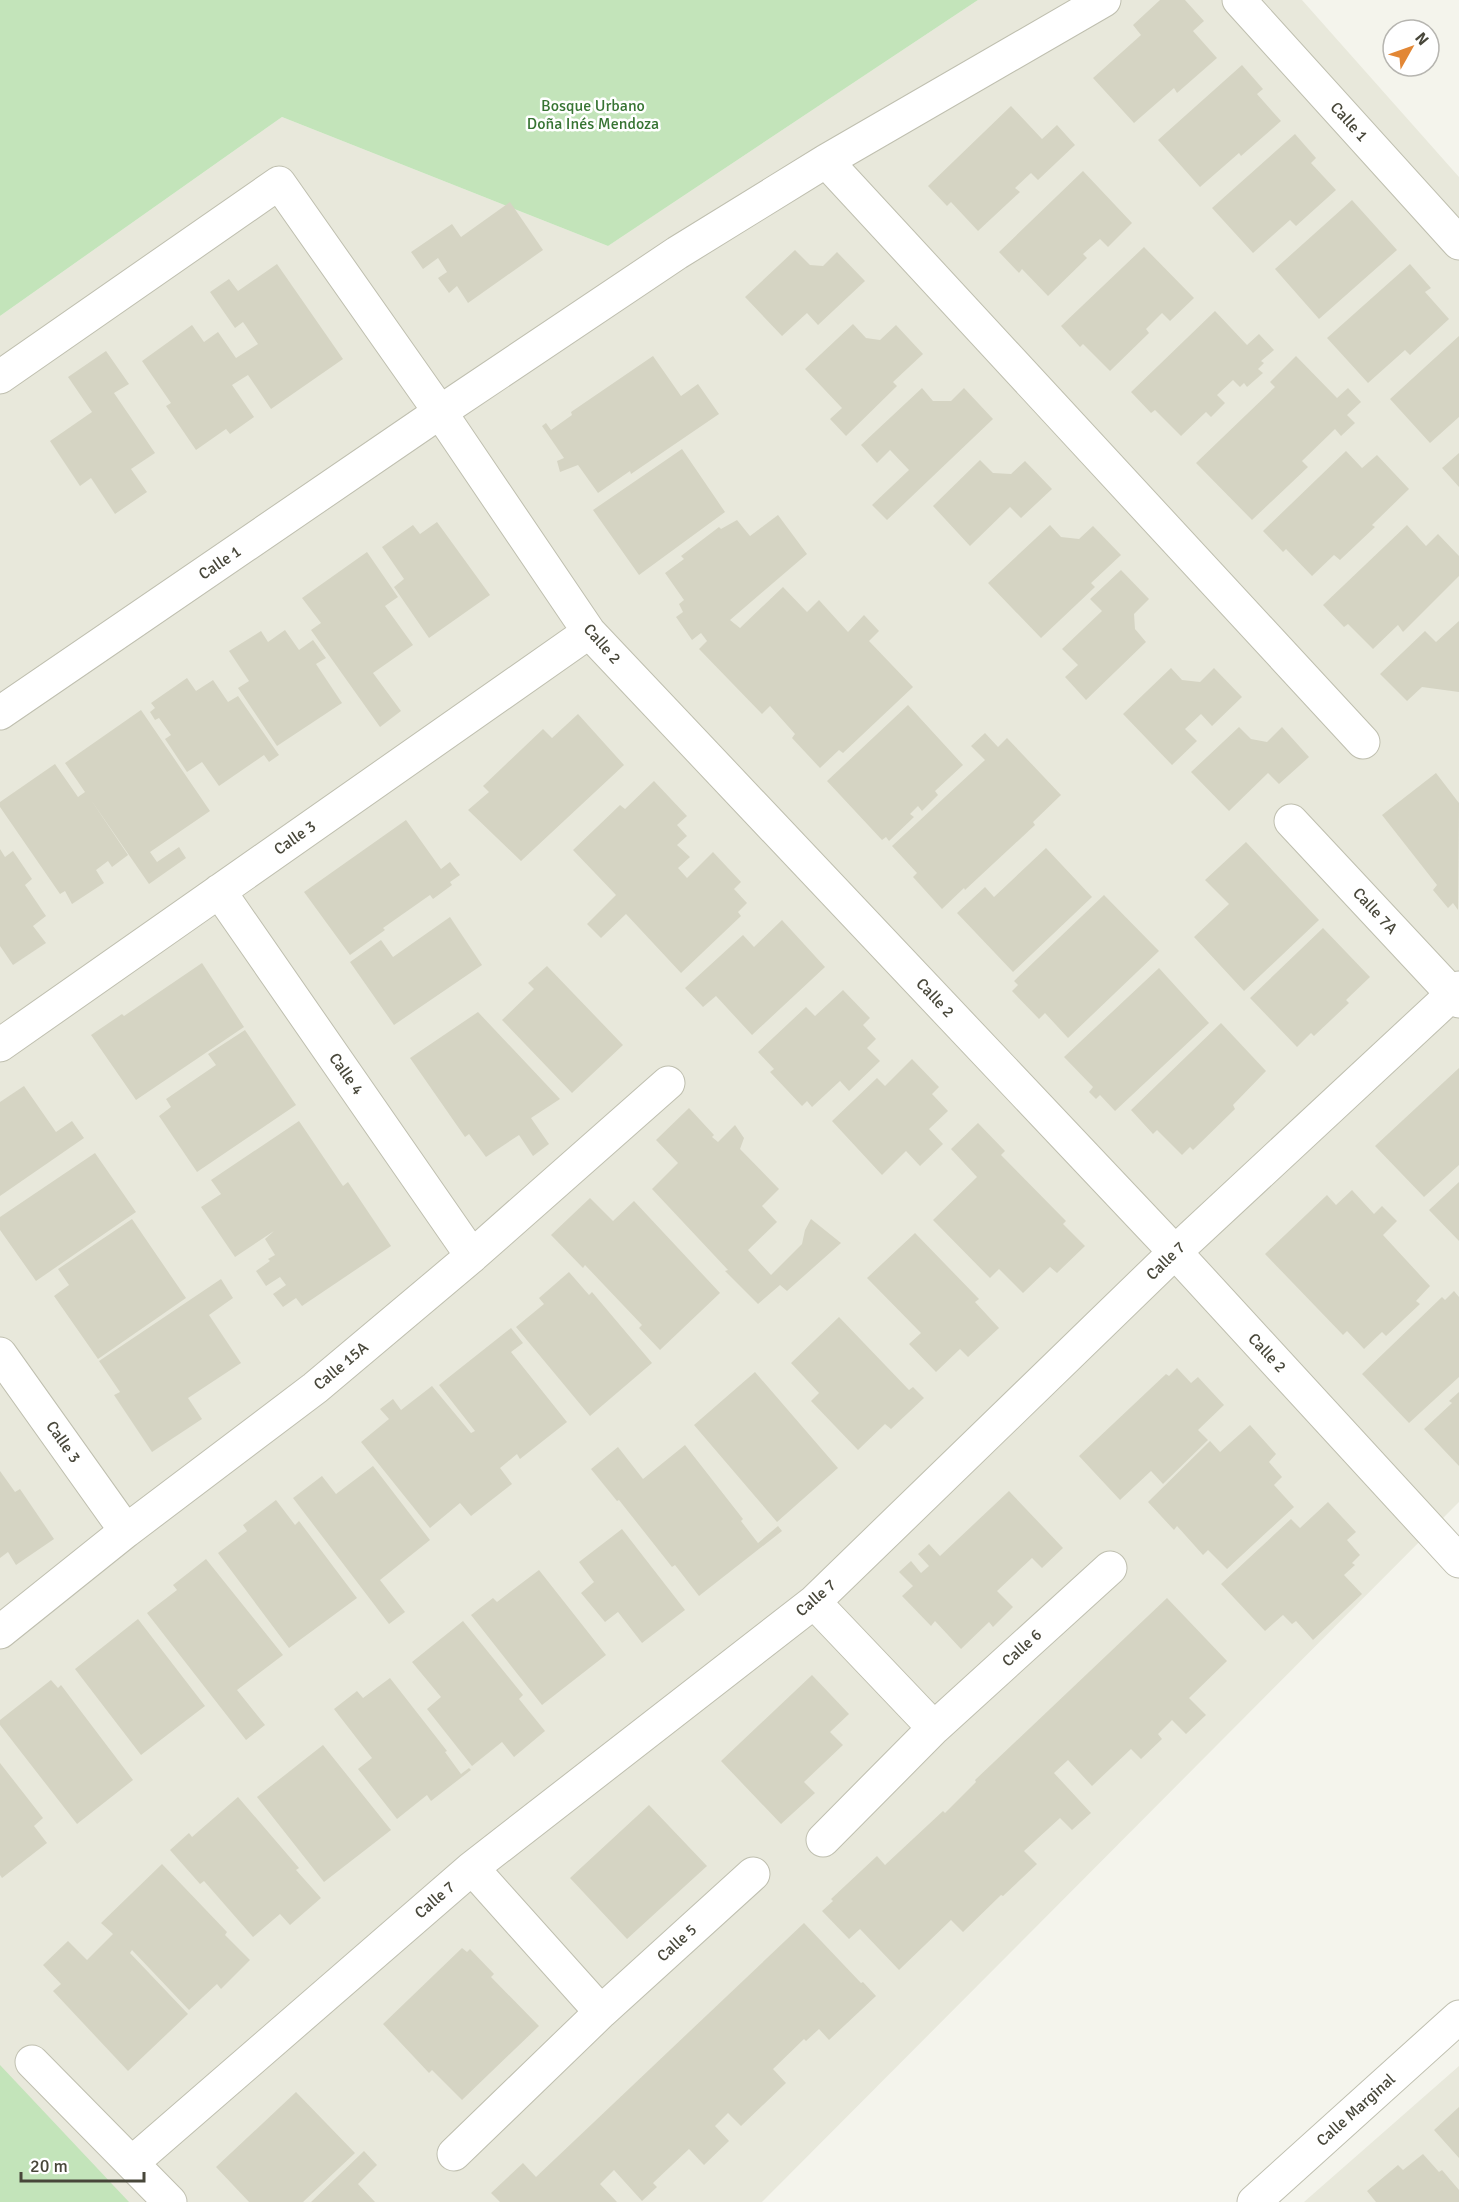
<svg xmlns="http://www.w3.org/2000/svg" width="1459" height="2202" font-family="Signika,sans-serif">
<style>
.residential{fill:#e8e8db}
.green{fill:#c3e4ba}
.building{fill:#d5d4c3}
.lines{fill:none;stroke-linecap:round;stroke-linejoin:round}
.street-casing{stroke:#bfbfaf;stroke-width:35}
.street{stroke:#fff;stroke-width:33}
.labels{text-anchor:middle;dominant-baseline:central;stroke-width:5;stroke-linejoin:round;paint-order:stroke}
.park-label{font-size:16px;fill:#377433;stroke:#fff}
.street-label{font-size:16px;fill:#48473a;stroke:#fff}
</style>
<rect width="100%" height="100%" fill="#f4f4ec"/>
<path class="residential" d="M 978,0 L 1302,0 L 1459,177 L 1459,1502 L 762,2202 L 0,2202 L 0,316 L 282,117 L 608,246 Z
M 1459,2066 L 1459,2202 L 1304,2202 Z"/>
<path class="green" d="M 0,0 L 978,0 L 608,246 L 282,117 L 0,316 Z
M 0,2065 L 129,2202 L 0,2202 Z"/>
<path class="building" d="M 1160,0 L 1185,0 L 1204,21 L 1193,31 L 1217,58 L 1177,93 L 1174,88 L 1134,123 L 1093,78 L 1141,35 L 1133,25 Z
M 1242,65 L 1263,89 L 1257,94 L 1281,121 L 1241,156 L 1239,153 L 1200,187 L 1158,140 Z
M 1011,106 L 1042,139 L 1057,125 L 1075,145 L 1038,180 L 1031,173 L 1015,188 L 1020,192 L 978,231 L 951,202 L 947,206 L 928,186 Z
M 1295,134 L 1316,158 L 1311,163 L 1336,190 L 1296,226 L 1290,220 L 1253,253 L 1212,208 Z
M 1083,171 L 1132,223 L 1108,247 L 1100,239 L 1083,254 L 1087,258 L 1048,296 L 1022,269 L 1019,273 L 999,252 Z
M 1352,200 L 1397,250 L 1319,319 L 1275,269 Z
M 510,202 L 543,250 L 468,303 L 457,286 L 449,293 L 438,278 L 447,272 L 438,258 L 423,269 L 411,252 L 452,224 L 461,237 Z
M 1144,247 L 1194,298 L 1170,321 L 1162,313 L 1146,329 L 1149,333 L 1110,371 L 1083,344 L 1080,347 L 1061,326 Z
M 795,250 L 810,265 L 823,266 L 837,252 L 865,281 L 818,325 L 807,313 L 782,336 L 745,297 Z
M 277,264 L 343,359 L 271,409 L 248,375 L 232,385 L 254,417 L 230,434 L 226,429 L 196,450 L 166,406 L 171,403 L 142,361 L 192,325 L 204,342 L 218,332 L 236,358 L 258,344 L 243,322 L 235,328 L 210,292 L 229,279 L 238,291 Z
M 1410,264 L 1431,288 L 1425,292 L 1449,319 L 1410,355 L 1405,350 L 1368,383 L 1327,338 Z
M 1215,311 L 1247,345 L 1259,334 L 1274,350 L 1261,361 L 1264,363 L 1258,369 L 1263,373 L 1247,387 L 1244,383 L 1240,387 L 1233,380 L 1217,395 L 1225,403 L 1211,417 L 1206,412 L 1181,436 L 1155,410 L 1151,413 L 1131,392 Z
M 853,324 L 866,338 L 880,340 L 896,325 L 923,354 L 893,382 L 897,386 L 846,436 L 830,419 L 842,408 L 805,369 Z
M 1459,336 L 1459,417 L 1430,443 L 1390,399 Z
M 106,351 L 129,384 L 114,393 L 155,453 L 131,469 L 147,492 L 115,514 L 91,478 L 80,486 L 50,441 L 92,412 L 68,377 Z
M 653,356 L 681,396 L 698,384 L 719,414 L 631,474 L 630,471 L 598,493 L 578,465 L 560,472 L 557,461 L 564,458 L 542,426 L 546,423 L 551,430 L 572,415 L 571,412 Z
M 1296,356 L 1337,398 L 1348,388 L 1361,402 L 1347,415 L 1355,423 L 1341,436 L 1335,429 L 1302,461 L 1308,467 L 1252,520 L 1196,463 L 1275,387 L 1270,382 Z
M 922,388 L 933,401 L 951,401 L 964,388 L 993,419 L 887,520 L 872,505 L 909,470 L 890,450 L 877,463 L 861,445 Z
M 682,449 L 725,512 L 639,575 L 593,510 Z
M 1346,451 L 1362,468 L 1377,455 L 1409,489 L 1372,525 L 1375,527 L 1340,560 L 1334,555 L 1312,576 L 1286,549 L 1283,552 L 1263,531 Z
M 1459,453 L 1459,487 L 1442,468 Z
M 980,460 L 993,473 L 1011,474 L 1025,461 L 1052,489 L 1021,518 L 1010,507 L 970,546 L 933,506 Z
M 778,515 L 807,554 L 730,620 L 740,628 L 783,587 L 807,612 L 819,600 L 848,632 L 864,615 L 879,631 L 869,641 L 913,687 L 843,753 L 839,750 L 820,768 L 792,738 L 795,734 L 770,706 L 762,714 L 699,649 L 707,641 L 701,633 L 692,640 L 676,617 L 683,612 L 679,604 L 684,600 L 665,573 L 684,559 L 681,556 L 719,527 L 721,529 L 737,520 L 750,536 Z
M 437,522 L 490,595 L 429,638 L 394,587 L 404,579 L 382,547 L 413,525 L 420,534 Z
M 1050,525 L 1061,537 L 1079,539 L 1093,526 L 1121,555 L 1091,583 L 1095,587 L 1041,638 L 988,583 Z
M 1407,525 L 1426,546 L 1438,534 L 1459,556 L 1459,576 L 1403,632 L 1398,625 L 1373,649 L 1348,624 L 1344,627 L 1323,605 Z
M 367,552 L 398,597 L 385,606 L 413,645 L 373,673 L 401,711 L 380,727 L 311,630 L 321,623 L 302,598 Z
M 1121,570 L 1149,599 L 1134,614 L 1135,629 L 1146,642 L 1086,700 L 1065,677 L 1078,665 L 1062,649 L 1102,611 L 1090,599 Z
M 1459,621 L 1459,692 L 1422,687 L 1407,701 L 1380,674 L 1425,631 L 1436,642 Z
M 285,630 L 299,650 L 313,640 L 326,658 L 316,664 L 342,703 L 277,746 L 238,688 L 249,681 L 229,651 L 261,631 L 268,642 Z
M 1171,668 L 1182,680 L 1200,682 L 1214,668 L 1242,697 L 1212,726 L 1201,714 L 1185,729 L 1197,741 L 1172,765 L 1123,714 Z
M 187,678 L 196,691 L 213,680 L 228,702 L 238,696 L 279,755 L 269,762 L 264,755 L 219,786 L 202,762 L 187,772 L 165,739 L 171,735 L 159,718 L 155,720 L 150,712 L 155,708 L 151,703 Z
M 908,705 L 963,765 L 935,791 L 938,795 L 922,811 L 918,806 L 910,814 L 914,817 L 889,841 L 886,837 L 882,840 L 827,781 Z
M 141,710 L 210,811 L 150,852 L 157,862 L 179,847 L 186,858 L 149,884 L 91,800 L 128,855 L 112,867 L 108,861 L 96,870 L 104,883 L 72,904 L 65,891 L 60,894 L 0,807 L 0,802 L 55,764 L 78,797 L 85,792 L 65,763 Z
M 578,714 L 624,765 L 521,861 L 468,810 L 489,792 L 483,786 L 543,729 L 552,738 Z
M 1239,727 L 1251,739 L 1267,742 L 1282,727 L 1309,757 L 1279,784 L 1268,773 L 1229,811 L 1191,772 Z
M 985,733 L 998,747 L 1007,738 L 1061,795 L 1033,822 L 1035,825 L 965,890 L 964,888 L 942,909 L 913,877 L 917,873 L 892,846 L 985,760 L 971,746 Z
M 1436,773 L 1459,803 L 1458,910 L 1453,903 L 1448,908 L 1433,890 L 1437,885 L 1382,815 Z
M 654,781 L 687,816 L 677,825 L 687,836 L 677,845 L 690,857 L 678,868 L 687,878 L 713,852 L 741,882 L 734,889 L 747,903 L 738,912 L 741,916 L 681,973 L 626,914 L 601,938 L 587,924 L 616,895 L 573,850 L 620,805 L 625,809 Z
M 406,820 L 441,869 L 450,862 L 460,875 L 450,882 L 452,885 L 433,899 L 430,895 L 383,928 L 385,930 L 350,955 L 304,892 Z
M 1246,842 L 1319,920 L 1244,991 L 1194,937 L 1229,904 L 1205,880 Z
M 1046,848 L 1092,897 L 1013,972 L 957,913 L 985,887 L 994,897 Z
M 0,849 L 5,857 L 13,851 L 32,879 L 25,885 L 46,916 L 33,926 L 46,943 L 13,965 L 0,946 Z
M 1104,895 L 1159,951 L 1068,1038 L 1045,1013 L 1039,1019 L 1012,991 L 1018,985 L 1014,981 Z
M 450,917 L 482,965 L 394,1025 L 350,962 L 381,940 L 393,957 Z
M 782,920 L 825,967 L 752,1035 L 716,996 L 703,1007 L 685,988 L 743,935 L 754,947 Z
M 1323,928 L 1370,977 L 1346,1000 L 1349,1003 L 1314,1036 L 1311,1033 L 1297,1047 L 1250,998 Z
M 202,963 L 244,1027 L 136,1100 L 91,1035 L 122,1014 L 124,1016 Z
M 547,966 L 623,1045 L 572,1093 L 502,1020 L 534,989 L 528,983 Z
M 1159,968 L 1209,1023 L 1115,1111 L 1100,1095 L 1096,1099 L 1089,1092 L 1093,1087 L 1064,1057 Z
M 843,990 L 870,1018 L 863,1025 L 876,1039 L 867,1048 L 880,1061 L 849,1091 L 840,1081 L 812,1107 L 807,1101 L 802,1106 L 770,1072 L 774,1069 L 758,1052 L 806,1007 L 815,1016 Z
M 478,1012 L 560,1099 L 531,1118 L 549,1144 L 533,1156 L 519,1135 L 486,1157 L 469,1134 L 465,1137 L 410,1058 Z
M 1221,1023 L 1266,1071 L 1233,1105 L 1235,1109 L 1193,1150 L 1190,1147 L 1182,1155 L 1157,1130 L 1153,1134 L 1131,1110 Z
M 245,1030 L 296,1105 L 197,1172 L 159,1116 L 171,1107 L 166,1099 L 216,1065 L 208,1054 Z
M 912,1059 L 939,1087 L 932,1094 L 948,1111 L 929,1129 L 943,1144 L 920,1166 L 906,1151 L 882,1175 L 832,1121 L 877,1078 L 885,1086 Z
M 1459,1068 L 1459,1165 L 1424,1197 L 1375,1146 Z
M 24,1086 L 56,1132 L 72,1121 L 84,1138 L 0,1196 L 0,1102 Z
M 689,1108 L 714,1135 L 712,1137 L 718,1142 L 735,1125 L 744,1138 L 740,1149 L 779,1189 L 762,1206 L 777,1222 L 748,1250 L 771,1275 L 802,1244 L 805,1230 L 811,1219 L 841,1243 L 787,1291 L 780,1285 L 758,1304 L 725,1271 L 728,1270 L 652,1189 L 678,1163 L 656,1140 Z
M 299,1121 L 343,1186 L 348,1182 L 391,1246 L 302,1306 L 296,1298 L 283,1307 L 273,1294 L 286,1285 L 280,1277 L 266,1286 L 256,1271 L 270,1261 L 268,1259 L 275,1255 L 265,1239 L 274,1231 L 235,1257 L 201,1207 L 221,1194 L 211,1180 Z
M 978,1123 L 1005,1151 L 1001,1155 L 1066,1221 L 1063,1224 L 1085,1246 L 1057,1273 L 1050,1267 L 1023,1293 L 999,1269 L 990,1278 L 933,1220 L 977,1177 L 951,1149 Z
M 95,1153 L 136,1212 L 36,1281 L 0,1230 L 0,1217 Z
M 1459,1182 L 1459,1241 L 1429,1210 Z
M 1352,1190 L 1374,1214 L 1382,1206 L 1397,1221 L 1383,1235 L 1430,1286 L 1416,1301 L 1420,1304 L 1386,1336 L 1382,1332 L 1364,1349 L 1347,1331 L 1343,1335 L 1265,1254 L 1327,1195 L 1336,1205 Z
M 590,1198 L 613,1221 L 634,1201 L 720,1293 L 660,1350 L 639,1328 L 642,1325 L 585,1265 L 583,1268 L 551,1235 Z
M 132,1219 L 186,1298 L 98,1359 L 54,1296 L 69,1285 L 58,1269 Z
M 915,1233 L 979,1299 L 975,1302 L 999,1328 L 968,1357 L 960,1349 L 936,1372 L 909,1344 L 921,1333 L 867,1278 Z
M 569,1272 L 589,1295 L 592,1292 L 652,1363 L 590,1416 L 516,1327 L 544,1304 L 539,1298 Z
M 221,1279 L 233,1298 L 209,1315 L 241,1363 L 188,1398 L 202,1419 L 152,1452 L 114,1395 L 120,1392 L 99,1361 Z
M 1454,1291 L 1459,1297 L 1459,1377 L 1409,1423 L 1362,1374 L 1442,1297 L 1445,1300 Z
M 839,1317 L 909,1390 L 913,1387 L 924,1398 L 891,1429 L 885,1424 L 858,1450 L 811,1401 L 819,1393 L 791,1363 Z
M 511,1328 L 523,1343 L 511,1352 L 567,1422 L 520,1459 L 517,1454 L 500,1468 L 512,1484 L 471,1516 L 460,1503 L 430,1528 L 361,1442 L 389,1419 L 380,1409 L 393,1399 L 401,1410 L 432,1386 L 471,1433 L 475,1431 L 439,1385 Z
M 1177,1368 L 1191,1383 L 1198,1377 L 1224,1405 L 1198,1430 L 1208,1440 L 1163,1484 L 1151,1471 L 1120,1500 L 1079,1456 L 1166,1374 L 1169,1376 Z
M 755,1372 L 838,1468 L 777,1522 L 694,1425 Z
M 1459,1392 L 1459,1466 L 1424,1429 L 1452,1403 L 1449,1401 Z
M 1250,1425 L 1276,1454 L 1269,1462 L 1282,1477 L 1274,1485 L 1294,1507 L 1227,1569 L 1208,1550 L 1203,1555 L 1177,1526 L 1174,1530 L 1148,1502 L 1210,1441 L 1220,1452 Z
M 685,1445 L 743,1519 L 741,1521 L 758,1543 L 778,1526 L 782,1531 L 699,1596 L 675,1565 L 672,1567 L 619,1500 L 617,1501 L 591,1469 L 618,1447 L 643,1479 Z
M 373,1466 L 430,1540 L 380,1580 L 405,1612 L 389,1624 L 293,1498 L 322,1476 L 336,1494 Z
M 0,1471 L 15,1492 L 20,1489 L 54,1539 L 16,1565 L 8,1552 L 0,1558 Z
M 1009,1491 L 1063,1548 L 1042,1568 L 1032,1558 L 997,1591 L 1013,1607 L 993,1627 L 989,1622 L 961,1649 L 935,1621 L 931,1626 L 902,1596 L 913,1586 L 899,1572 L 911,1561 L 921,1573 L 929,1566 L 918,1554 L 929,1544 L 940,1556 Z
M 276,1500 L 295,1525 L 299,1521 L 357,1598 L 289,1648 L 218,1553 L 247,1531 L 243,1525 Z
M 1328,1502 L 1356,1532 L 1347,1540 L 1360,1555 L 1352,1563 L 1355,1565 L 1344,1575 L 1362,1594 L 1313,1640 L 1296,1621 L 1292,1624 L 1283,1615 L 1265,1631 L 1221,1584 L 1291,1519 L 1300,1528 Z
M 622,1529 L 685,1610 L 642,1643 L 618,1612 L 605,1622 L 581,1593 L 594,1582 L 579,1562 Z
M 206,1559 L 283,1655 L 237,1690 L 265,1725 L 246,1740 L 147,1613 L 177,1590 L 173,1585 Z
M 539,1570 L 606,1655 L 542,1705 L 471,1615 L 493,1598 L 497,1602 Z
M 1167,1598 L 1227,1661 L 1189,1698 L 1206,1715 L 1186,1734 L 1172,1720 L 1158,1734 L 1162,1739 L 1141,1759 L 1131,1749 L 1092,1786 L 1068,1760 L 1054,1773 L 1091,1813 L 1072,1830 L 1060,1818 L 1024,1851 L 1037,1864 L 1003,1896 L 1001,1895 L 963,1932 L 951,1920 L 899,1970 L 860,1929 L 849,1939 L 822,1911 L 833,1901 L 831,1899 L 877,1856 L 885,1865 L 943,1811 L 945,1813 L 976,1782 L 975,1780 Z
M 138,1619 L 205,1706 L 141,1755 L 75,1669 Z
M 463,1621 L 523,1695 L 519,1699 L 545,1731 L 514,1757 L 502,1742 L 472,1766 L 427,1709 L 441,1697 L 412,1662 Z
M 812,1675 L 849,1714 L 830,1732 L 843,1745 L 804,1782 L 815,1793 L 781,1824 L 721,1761 Z
M 390,1678 L 447,1751 L 445,1752 L 461,1774 L 469,1768 L 471,1770 L 431,1801 L 427,1795 L 397,1819 L 358,1769 L 372,1758 L 334,1709 L 357,1691 L 363,1698 Z
M 51,1680 L 58,1688 L 61,1685 L 133,1780 L 77,1824 L 0,1725 L 0,1720 Z
M 323,1745 L 391,1830 L 324,1882 L 257,1797 Z
M 0,1763 L 43,1818 L 34,1826 L 47,1843 L 2,1878 L 0,1875 Z
M 238,1797 L 299,1868 L 296,1870 L 321,1898 L 290,1925 L 280,1914 L 253,1937 L 204,1881 L 200,1884 L 170,1850 L 189,1833 L 192,1837 Z
M 649,1805 L 707,1866 L 627,1939 L 570,1878 Z
M 162,1864 L 227,1932 L 225,1935 L 250,1960 L 221,1989 L 217,1984 L 189,2010 L 132,1950 L 130,1953 L 188,2014 L 128,2071 L 53,1991 L 61,1984 L 43,1965 L 68,1941 L 87,1960 L 113,1934 L 101,1923 Z
M 804,1923 L 861,1983 L 863,1982 L 876,1996 L 829,2040 L 819,2029 L 806,2041 L 804,2039 L 773,2069 L 786,2083 L 741,2126 L 728,2113 L 715,2126 L 729,2141 L 704,2165 L 689,2149 L 653,2183 L 657,2187 L 642,2201 L 614,2170 L 600,2184 L 617,2202 L 500,2202 L 491,2193 L 523,2163 L 536,2177 Z
M 462,1948 L 467,1952 L 470,1949 L 494,1974 L 491,1977 L 539,2026 L 462,2100 L 432,2070 L 429,2073 L 383,2024 Z
M 296,2092 L 355,2153 L 303,2202 L 249,2202 L 216,2167 Z
M 1459,2107 L 1459,2158 L 1434,2130 Z
M 364,2151 L 377,2165 L 358,2184 L 375,2202 L 311,2202 Z
M 1423,2154 L 1439,2172 L 1442,2170 L 1459,2190 L 1459,2202 L 1376,2202 L 1367,2191 L 1398,2165 L 1403,2170 Z"/>
<g class="lines">
<g class="street-casing">
<path id="street" d="M 1239,0 L 1459,243
M 826,161 L 1363,742
M 0,377 L 279,183 L 440,412 L 589,632 L 1175,1252 L 1459,1561
M 0,713 L 440,412 L 677,253 L 826,161 L 1104,0
M 1291,821 L 1459,1001
M 219,891 L 472,1256
M 0,1045 L 589,632
M 0,1354 L 126,1531
M 814,1602 L 934,1728
M 0,1632 L 126,1531 L 315,1388 L 472,1256 L 668,1083
M 823,1840 L 934,1728 L 1110,1568
M 472,1868 L 601,2012
M 32,2062 L 170,2202
M 454,2154 L 601,2012 L 753,1874
M 133,2162 L 472,1868 L 814,1602 L 1175,1252 L 1459,988
M 1254,2202 L 1459,2017"/>
</g>
<use href="#street" class="street"/>
</g>
<g class="labels">
<g class="park-label">
<text x="593" y="106">Bosque Urbano<tspan x="593" dy="18">Doña Inés Mendoza</tspan></text>
</g>
<g class="street-label">
<text transform="translate(1349 122) rotate(48)">Calle 1</text>
<text transform="translate(220 563) rotate(-34)">Calle 1</text>
<text transform="translate(602 644) rotate(49)">Calle 2</text>
<text transform="translate(295 838) rotate(-35)">Calle 3</text>
<text transform="translate(1375 911) rotate(47)">Calle 7A</text>
<text transform="translate(935 998) rotate(47)">Calle 2</text>
<text transform="translate(346 1074) rotate(55)">Calle 4</text>
<text transform="translate(1166 1261) rotate(-44)">Calle 7</text>
<text transform="translate(1267 1353) rotate(47)">Calle 2</text>
<text transform="translate(341 1366) rotate(-40)">Calle 15A</text>
<text transform="translate(63 1442) rotate(55)">Calle 3</text>
<text transform="translate(816 1598) rotate(-41)">Calle 7</text>
<text transform="translate(1022 1648) rotate(-42)">Calle 6</text>
<text transform="translate(435 1900) rotate(-41)">Calle 7</text>
<text transform="translate(677 1943) rotate(-42)">Calle 5</text>
<text transform="translate(1356 2110) rotate(-42)">Calle Marginal</text>
</g>
</g>
<g transform="translate(1411 48) rotate(50)"><circle r="28" fill="#ffffff" stroke="#b6b5b0" stroke-width="1.5"/>
<path d="M0-4.5L10 22L0 15L-10 22Z" fill="#e28735"/>
<text y="-9" font-size="16" font-weight="bold" text-anchor="middle" fill="#48473a">N</text>
</g>
<path d="M21 2172v9h123v-9" fill="none" stroke="#48473a" stroke-width="3"/>
<text x="30" y="2172" font-size="18" fill="#48473a" stroke="#ffffff" stroke-width="4.5" paint-order="stroke">20 m</text>
</svg>
